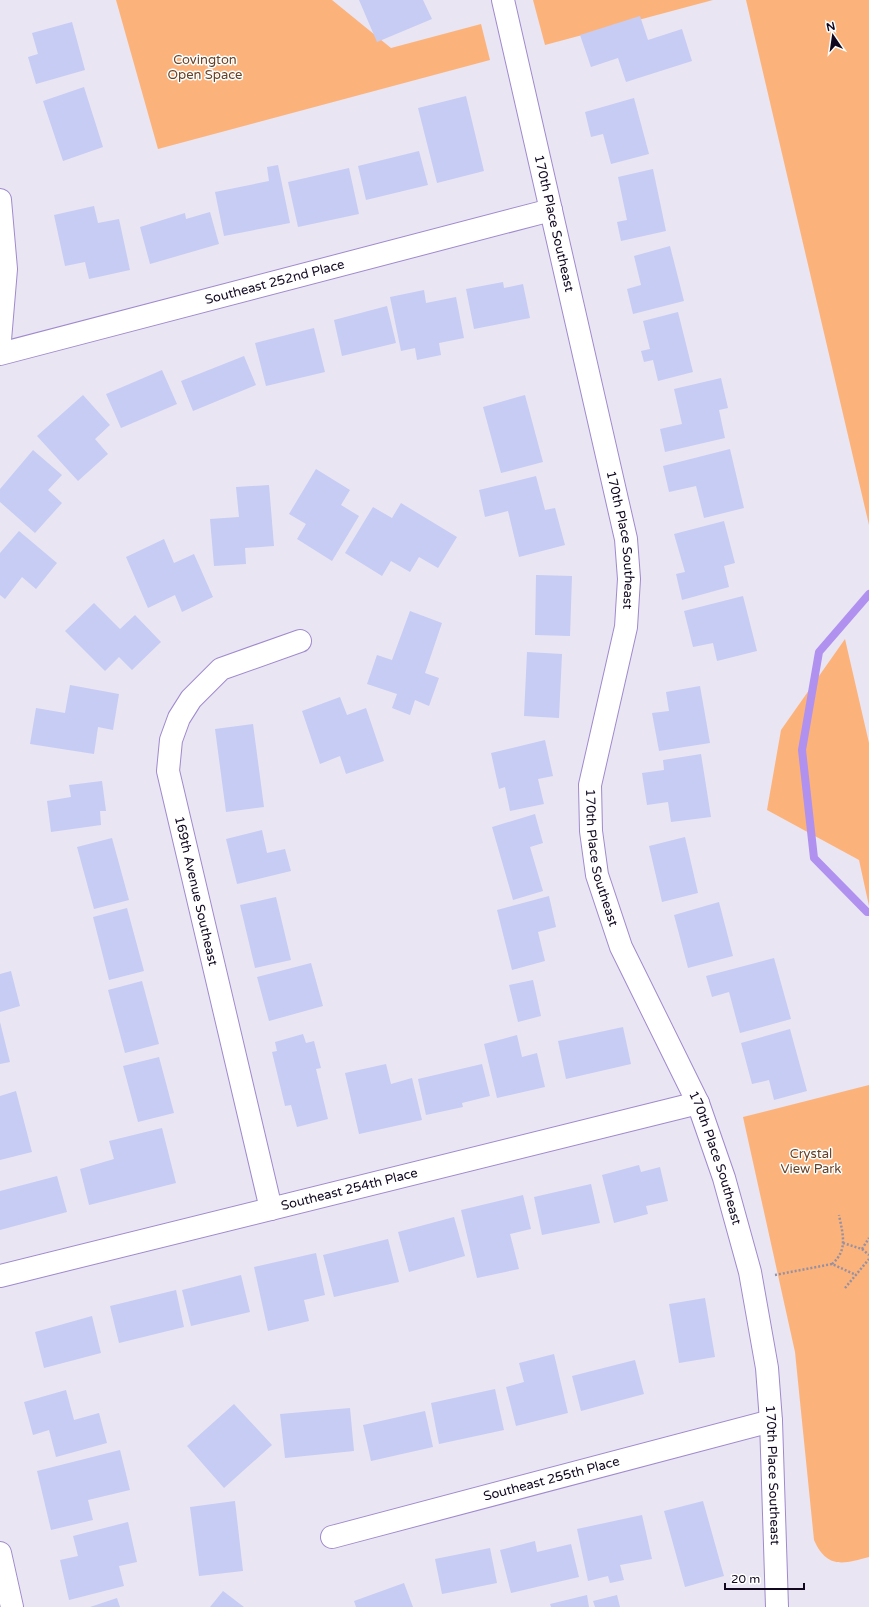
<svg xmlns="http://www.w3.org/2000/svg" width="869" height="1607" font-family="'Varela Round',sans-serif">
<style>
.green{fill:#fcb37b}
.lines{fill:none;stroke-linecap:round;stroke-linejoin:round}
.stream{stroke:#b091ef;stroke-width:8}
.building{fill:#c6ccf3}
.minor-casing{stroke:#9f8acd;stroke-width:24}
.path{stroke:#9690a2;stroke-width:2.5;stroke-dasharray:2 2;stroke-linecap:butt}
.minor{stroke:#fff;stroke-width:22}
.labels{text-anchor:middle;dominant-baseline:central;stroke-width:3;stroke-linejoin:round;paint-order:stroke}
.park-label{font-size:13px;fill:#654124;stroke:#fff}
.street-label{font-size:13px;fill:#110820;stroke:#fff}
</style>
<rect width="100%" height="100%" fill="#e9e5f3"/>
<path class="green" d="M 116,0 L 332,0 L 391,48 L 481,24 L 490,60 L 158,149 Z
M 533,0 L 713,0 L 545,45 Z
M 746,0 L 869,0 L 869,525 Z
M 845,639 L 869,743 L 869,906 L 859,860 L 767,810 L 781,730 Z
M 869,1085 L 869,1557 C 843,1564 827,1569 814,1540 L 795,1352 L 743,1117 Z"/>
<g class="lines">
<path class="stream" d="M 869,594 L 819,652 L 802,750 L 814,858 L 867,912 L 869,912"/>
</g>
<path class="building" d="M 359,0 L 423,0 L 432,19 L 377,42 Z
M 640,16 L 648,40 L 682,29 L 692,61 L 626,82 L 618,58 L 591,67 L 580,35 Z
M 72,22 L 85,70 L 36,84 L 28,57 L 38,54 L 32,33 Z
M 84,87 L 103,147 L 63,161 L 43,101 Z
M 466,96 L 484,171 L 437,183 L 418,108 Z
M 634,98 L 649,154 L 611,164 L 603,134 L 591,137 L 585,112 Z
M 419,151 L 428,185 L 366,200 L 358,166 Z
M 278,165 L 290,223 L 224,236 L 215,192 L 269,181 L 267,167 Z
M 349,168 L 359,214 L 298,227 L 288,182 Z
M 653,169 L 666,231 L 621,241 L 617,222 L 627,220 L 618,177 Z
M 94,206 L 98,223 L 119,219 L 130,270 L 89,279 L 85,262 L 65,266 L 54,215 Z
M 210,212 L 219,244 L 150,264 L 140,227 L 185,213 L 186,219 Z
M 670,246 L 684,301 L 633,314 L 627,289 L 641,285 L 634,256 Z
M 503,282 L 504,288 L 523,284 L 530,318 L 474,329 L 466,289 Z
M 424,290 L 426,303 L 456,297 L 464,338 L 439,343 L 441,355 L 417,360 L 415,348 L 401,351 L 390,297 Z
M 387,306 L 396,343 L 342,356 L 334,320 Z
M 678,312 L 693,372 L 658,381 L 653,360 L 644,362 L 641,351 L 650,349 L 643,321 Z
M 314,328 L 325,372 L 266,386 L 255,343 Z
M 244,356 L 256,385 L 193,411 L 181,381 Z
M 162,370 L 177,404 L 121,428 L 106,394 Z
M 721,378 L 728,408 L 719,410 L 725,438 L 665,452 L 660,429 L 682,424 L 674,389 Z
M 83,395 L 110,425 L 95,439 L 108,454 L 78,481 L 37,436 Z
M 525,395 L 543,462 L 501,473 L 483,407 Z
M 730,449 L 744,508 L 704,518 L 696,486 L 669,492 L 663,466 Z
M 33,450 L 62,475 L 48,490 L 62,503 L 35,533 L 0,502 L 0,489 Z
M 316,469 L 350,490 L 341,505 L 359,516 L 332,561 L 297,539 L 306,524 L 289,514 Z
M 536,476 L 545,510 L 555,508 L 565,545 L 519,557 L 508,511 L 485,517 L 479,490 Z
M 269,485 L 274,546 L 245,548 L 246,564 L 214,566 L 210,519 L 239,517 L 236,487 Z
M 401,503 L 457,537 L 438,568 L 419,557 L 410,572 L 391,561 L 382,576 L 345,553 L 373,507 L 392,518 Z
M 724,521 L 735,563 L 724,566 L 729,587 L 682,600 L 676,574 L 685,572 L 674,534 Z
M 19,531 L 57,563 L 36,589 L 22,577 L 5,599 L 0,595 L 0,553 Z
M 164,539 L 174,563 L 194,554 L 213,597 L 182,612 L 175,595 L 148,608 L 126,557 Z
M 536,575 L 572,576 L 570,636 L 535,635 Z
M 743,596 L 757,651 L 717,661 L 713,643 L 693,647 L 684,611 Z
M 94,603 L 120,629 L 135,615 L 161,642 L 132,670 L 119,657 L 105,671 L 65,631 Z
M 410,611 L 442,623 L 425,673 L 439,678 L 429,706 L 415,700 L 410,715 L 392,708 L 397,694 L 367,684 L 377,655 L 392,660 Z
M 527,652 L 562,654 L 559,718 L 524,716 Z
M 70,685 L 119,694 L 113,730 L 98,727 L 94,754 L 30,744 L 36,708 L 65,713 Z
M 700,686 L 710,743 L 659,751 L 652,713 L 669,711 L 666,692 Z
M 340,697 L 347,715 L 366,708 L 384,761 L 346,774 L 340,756 L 320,764 L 302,711 Z
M 253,724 L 264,807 L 226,812 L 215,729 Z
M 545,740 L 553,776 L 538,779 L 544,804 L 510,811 L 505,787 L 499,789 L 491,753 Z
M 701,754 L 711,817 L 671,822 L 668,802 L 647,805 L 642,773 L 664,770 L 663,760 Z
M 102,781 L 106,811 L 100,811 L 101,825 L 51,832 L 47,801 L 71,797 L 69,785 Z
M 535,814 L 543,843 L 530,847 L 543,891 L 513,900 L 492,827 Z
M 262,830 L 267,853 L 285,849 L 291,871 L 237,884 L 226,839 Z
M 685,837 L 698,893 L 662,902 L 649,846 Z
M 112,838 L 129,900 L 94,909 L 77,847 Z
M 549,896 L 556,927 L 538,932 L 545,961 L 512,970 L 497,910 Z
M 276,897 L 291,960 L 255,968 L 240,905 Z
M 719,902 L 733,956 L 688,968 L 674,915 Z
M 127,908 L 144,971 L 109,980 L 93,917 Z
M 774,958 L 791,1019 L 740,1033 L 729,992 L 712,997 L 706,976 Z
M 311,963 L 323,1006 L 269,1021 L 257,977 Z
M 11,971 L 20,1006 L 0,1012 L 0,974 Z
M 533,980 L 541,1016 L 518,1022 L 509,985 Z
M 142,981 L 159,1044 L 125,1053 L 108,990 Z
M 0,1022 L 10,1062 L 0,1064 Z
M 623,1027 L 631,1064 L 566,1079 L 558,1041 Z
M 790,1029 L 807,1091 L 774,1100 L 769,1080 L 752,1084 L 741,1043 Z
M 303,1034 L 306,1043 L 314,1041 L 321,1068 L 316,1069 L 328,1119 L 297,1127 L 291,1105 L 285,1106 L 272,1052 L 277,1051 L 275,1042 Z
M 517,1035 L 522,1057 L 537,1053 L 545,1087 L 497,1098 L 484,1044 Z
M 159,1057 L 174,1113 L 138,1122 L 123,1066 Z
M 386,1064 L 391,1084 L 412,1078 L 422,1120 L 359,1134 L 345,1073 Z
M 482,1064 L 490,1096 L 462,1103 L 463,1107 L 426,1115 L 418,1079 Z
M 16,1091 L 32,1152 L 0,1160 L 0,1096 Z
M 162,1128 L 176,1183 L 89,1205 L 80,1169 L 114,1159 L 109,1141 Z
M 639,1165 L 641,1172 L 660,1167 L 668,1201 L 646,1206 L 648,1214 L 614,1223 L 602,1175 Z
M 57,1176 L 67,1212 L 0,1230 L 0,1191 Z
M 591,1184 L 600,1223 L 542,1235 L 534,1197 Z
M 523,1195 L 531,1229 L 510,1234 L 519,1269 L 477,1278 L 461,1210 Z
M 454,1217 L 465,1256 L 409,1272 L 398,1232 Z
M 388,1239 L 399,1282 L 334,1297 L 323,1255 Z
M 316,1253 L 325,1295 L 304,1300 L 309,1321 L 268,1331 L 254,1267 Z
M 241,1275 L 250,1312 L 191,1326 L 182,1290 Z
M 176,1290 L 184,1327 L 119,1343 L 110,1306 Z
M 705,1298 L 715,1357 L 679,1363 L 669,1304 Z
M 92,1316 L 101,1353 L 44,1368 L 35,1332 Z
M 554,1354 L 568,1413 L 516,1426 L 506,1387 L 524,1382 L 519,1363 Z
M 635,1360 L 644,1394 L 581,1411 L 572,1376 Z
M 495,1389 L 504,1430 L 439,1444 L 431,1403 Z
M 66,1390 L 74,1420 L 99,1413 L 107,1443 L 56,1457 L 49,1430 L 33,1435 L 24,1402 Z
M 234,1404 L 272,1445 L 224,1488 L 187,1446 Z
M 350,1408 L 354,1451 L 285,1458 L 280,1414 Z
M 425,1411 L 433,1447 L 371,1461 L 363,1425 Z
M 120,1450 L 130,1490 L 88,1500 L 93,1520 L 51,1530 L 37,1471 Z
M 235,1501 L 243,1571 L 199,1576 L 190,1507 Z
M 703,1501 L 724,1576 L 685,1587 L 664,1511 Z
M 642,1515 L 652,1559 L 620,1565 L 624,1580 L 610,1583 L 608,1576 L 588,1581 L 577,1529 Z
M 128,1522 L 137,1562 L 119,1566 L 124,1586 L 69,1600 L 60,1560 L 78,1556 L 73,1536 Z
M 535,1541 L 537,1552 L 571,1544 L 579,1577 L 511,1593 L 500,1550 Z
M 490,1548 L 497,1583 L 442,1594 L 435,1559 Z
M 404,1583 L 413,1607 L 356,1607 L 354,1601 Z
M 223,1591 L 244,1607 L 210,1607 Z
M 587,1595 L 589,1607 L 551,1607 L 550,1604 Z
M 617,1595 L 620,1607 L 595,1607 L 593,1601 Z
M 117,1598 L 120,1607 L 90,1607 Z"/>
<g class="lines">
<g class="minor-casing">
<g id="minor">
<path id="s1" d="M 503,0 L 626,539 L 629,579 L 626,627 L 590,785 L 591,831 L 597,875 L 621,947 L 698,1103 L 724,1178 L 750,1272 L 767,1368 L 771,1421 L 777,1607"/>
<path d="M 0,200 L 6,269 L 0,340"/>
<path id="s2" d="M 0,354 L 551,210"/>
<path d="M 271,1209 L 168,771 L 171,740 L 179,718 L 191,699 L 221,669 L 300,641"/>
<path id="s3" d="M 0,1276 L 698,1103"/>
<path id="s4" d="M 332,1537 L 771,1421"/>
<path d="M 0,1553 L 12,1607"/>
</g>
</g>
<path class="path" d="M 843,1243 L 862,1249 L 869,1255
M 862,1249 L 869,1238
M 832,1264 C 848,1250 843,1235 839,1215
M 775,1275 L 832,1264 L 856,1275
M 845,1288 L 869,1259"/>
<use href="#minor" class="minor"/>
</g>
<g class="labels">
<g class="park-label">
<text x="205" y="60">Covington<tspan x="205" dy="15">Open Space</tspan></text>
<text x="811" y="1154">Crystal<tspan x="811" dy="15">View Park</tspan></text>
</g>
<g class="street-label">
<text stroke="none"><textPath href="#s1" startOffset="229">170th Place Southeast</textPath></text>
<text stroke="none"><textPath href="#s2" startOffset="284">Southeast 252nd Place</textPath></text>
<text stroke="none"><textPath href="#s1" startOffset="553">170th Place Southeast</textPath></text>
<text stroke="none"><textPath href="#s1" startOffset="877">170th Place Southeast</textPath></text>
<text transform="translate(196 891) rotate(77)">169th Avenue Southeast</text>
<text stroke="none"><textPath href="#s1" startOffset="1201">170th Place Southeast</textPath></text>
<text stroke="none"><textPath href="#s3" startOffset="360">Southeast 254th Place</textPath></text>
<text stroke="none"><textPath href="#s1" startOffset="1525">170th Place Southeast</textPath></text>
<text stroke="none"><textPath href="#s4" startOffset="227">Southeast 255th Place</textPath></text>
</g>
</g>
<g transform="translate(833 36) rotate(347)" stroke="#ffffff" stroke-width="3" paint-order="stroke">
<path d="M0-3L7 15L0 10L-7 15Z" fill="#110820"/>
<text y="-6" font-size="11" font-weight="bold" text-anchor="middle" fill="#110820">N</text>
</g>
<path d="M725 1583v6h79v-6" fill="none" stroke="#110820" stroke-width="2"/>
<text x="731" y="1583" font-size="12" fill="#110820" stroke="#ffffff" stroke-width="3" paint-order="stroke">20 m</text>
</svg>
